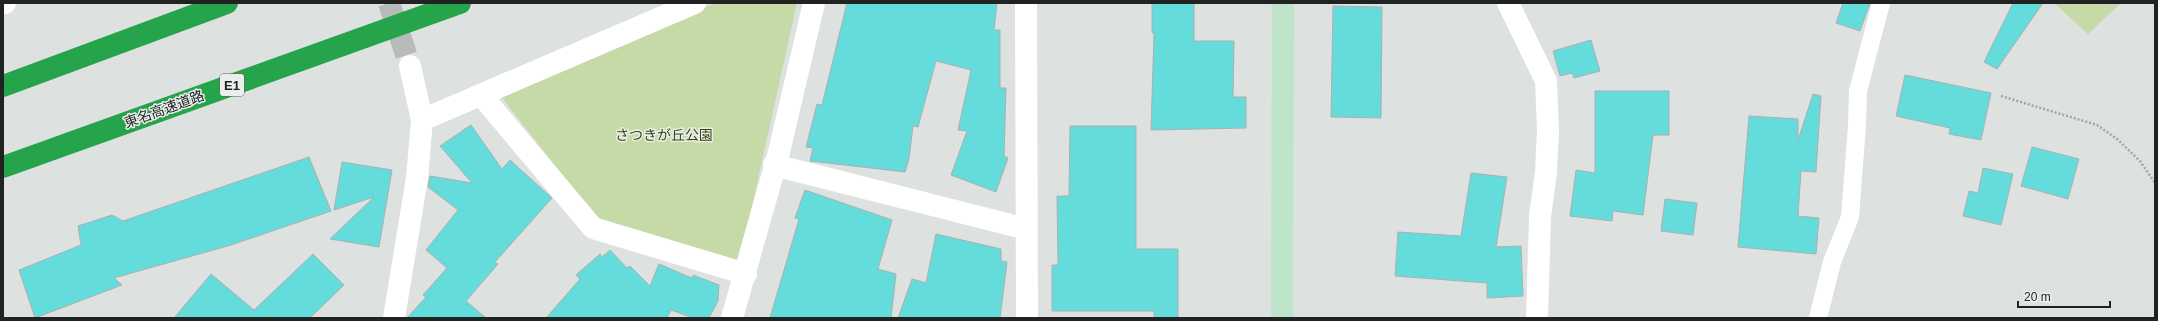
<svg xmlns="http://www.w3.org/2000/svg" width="2158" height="321" font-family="Helvetica,'Noto Sans JP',sans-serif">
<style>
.green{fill:#c6daa8}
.building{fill:#64dcdb;stroke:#acb0b0}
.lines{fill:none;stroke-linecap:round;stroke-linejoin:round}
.street-tunnel{stroke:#b7bbb9;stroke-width:22;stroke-dasharray:22 11;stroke-linecap:butt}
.path{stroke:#a2a5a3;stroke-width:2.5;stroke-dasharray:2 2;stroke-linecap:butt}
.lane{stroke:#fff;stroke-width:18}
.street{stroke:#fff;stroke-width:22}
.secondary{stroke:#bee4c9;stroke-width:22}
.highway{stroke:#26a44b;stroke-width:22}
.labels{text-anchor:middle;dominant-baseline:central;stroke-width:3;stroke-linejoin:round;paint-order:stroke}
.shield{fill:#eaeeec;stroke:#5d605f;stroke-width:1}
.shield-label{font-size:13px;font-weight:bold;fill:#212322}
.street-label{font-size:14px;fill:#212322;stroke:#eaeeec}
.park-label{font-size:14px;fill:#34450b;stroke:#eaeeec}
</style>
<rect width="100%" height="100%" fill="#dde1df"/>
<path class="green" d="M 715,3 L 797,3 L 739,265 L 598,221 L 500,95 Z
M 2054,3 L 2121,3 L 2088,34 Z"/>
<path class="building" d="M 847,3 L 997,3 L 994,30 L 1000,30 L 1000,88 L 1006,88 L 1004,156 L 1008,158 L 996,192 L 951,175 L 967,131 L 958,130 L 971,70 L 936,61 L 918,127 L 913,126 L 909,159 L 905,172 L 810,161 L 813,148 L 806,147 L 817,104 L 822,105 Z
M 1152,3 L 1194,3 L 1194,41 L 1234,41 L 1233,97 L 1246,97 L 1246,128 L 1151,130 L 1154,33 L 1152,33 Z
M 1843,3 L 1870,3 L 1860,31 L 1836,23 Z
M 2013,3 L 2043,3 L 1997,69 L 1984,62 Z
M 1333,6 L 1382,7 L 1381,118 L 1331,117 Z
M 1591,40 L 1600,71 L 1574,78 L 1572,73 L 1560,76 L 1553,51 Z
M 1905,75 L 1991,93 L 1981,140 L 1949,134 L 1950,128 L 1896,116 Z
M 1595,91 L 1669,91 L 1669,135 L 1653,135 L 1643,215 L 1613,211 L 1612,221 L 1570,216 L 1576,170 L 1595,173 Z
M 1813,94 L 1821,96 L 1816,172 L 1801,171 L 1798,216 L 1819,218 L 1816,254 L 1738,247 L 1749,116 L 1798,119 L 1798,140 Z
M 471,125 L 502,169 L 510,160 L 552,198 L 495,262 L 498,264 L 466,301 L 486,318 L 407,318 L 426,297 L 423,295 L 447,268 L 426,250 L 458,210 L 428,187 L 430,176 L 472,183 L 440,146 Z
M 1070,126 L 1136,126 L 1136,249 L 1178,249 L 1178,318 L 1154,318 L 1154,311 L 1052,311 L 1052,265 L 1058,265 L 1057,196 L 1069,196 Z
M 2032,147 L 2079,159 L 2068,199 L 2021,186 Z
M 309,157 L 331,211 L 231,245 L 114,278 L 122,285 L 35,318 L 19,270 L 81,245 L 78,226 L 112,215 L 123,221 Z
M 342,162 L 392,170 L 379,247 L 330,239 L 374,197 L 334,210 Z
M 1983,168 L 2013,174 L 2001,225 L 1963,216 L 1969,191 L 1978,193 Z
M 1471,173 L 1507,177 L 1496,247 L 1521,246 L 1523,296 L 1487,298 L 1487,283 L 1395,276 L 1398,232 L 1461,236 Z
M 805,190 L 892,220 L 878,269 L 896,274 L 891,318 L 770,318 L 799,219 L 795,218 Z
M 1665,199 L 1697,203 L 1693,235 L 1661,231 Z
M 936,234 L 1001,249 L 1001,261 L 1007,262 L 1000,318 L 898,318 L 912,279 L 926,283 Z
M 610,250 L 627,268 L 630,266 L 650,286 L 659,264 L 692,278 L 693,275 L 719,285 L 718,301 L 709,318 L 693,318 L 671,310 L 667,318 L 546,318 L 580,279 L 576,275 L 600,254 L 602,257 Z
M 313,254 L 344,285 L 310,318 L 174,318 L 211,274 L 254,310 Z"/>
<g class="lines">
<path class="street-tunnel" d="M 389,3 L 410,66"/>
<path class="path" d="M 2001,96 L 2097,125 L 2117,139 L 2140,161 L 2155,183"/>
<path class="lane" d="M 1818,318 L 1832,262 L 1850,217 L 1857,125 L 1858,91 L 1881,3"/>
<path class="street" d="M 3,3 L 5,3
M 1026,3 L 1027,318
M 1508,3 L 1546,81 L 1548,130 L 1546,172 L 1540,216 L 1537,318
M 481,95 L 593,228 L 746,274
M 422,120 L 695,3
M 774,165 L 1027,229
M 394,318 L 417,178 L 422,120 L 410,66
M 732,318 L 779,152 L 814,3"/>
<path class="secondary" d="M 1282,318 L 1283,3"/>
<path class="highway" d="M 3,86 L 227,3
M 3,167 L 460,3"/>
</g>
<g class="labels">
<rect class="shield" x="220" y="74" width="24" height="22" rx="3"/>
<g class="shield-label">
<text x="232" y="85">E1</text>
</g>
<g class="street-label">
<text transform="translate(164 109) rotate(-20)">東名高速道路</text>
</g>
<g class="park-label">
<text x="664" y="135">さつきが丘公園</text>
</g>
</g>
<rect width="2158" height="321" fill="none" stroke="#212322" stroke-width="8"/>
<path d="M2018 301v6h92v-6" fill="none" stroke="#212322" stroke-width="2"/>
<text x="2024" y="301" font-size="12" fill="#212322" stroke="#eaeeec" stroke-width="3" paint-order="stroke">20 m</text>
</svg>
